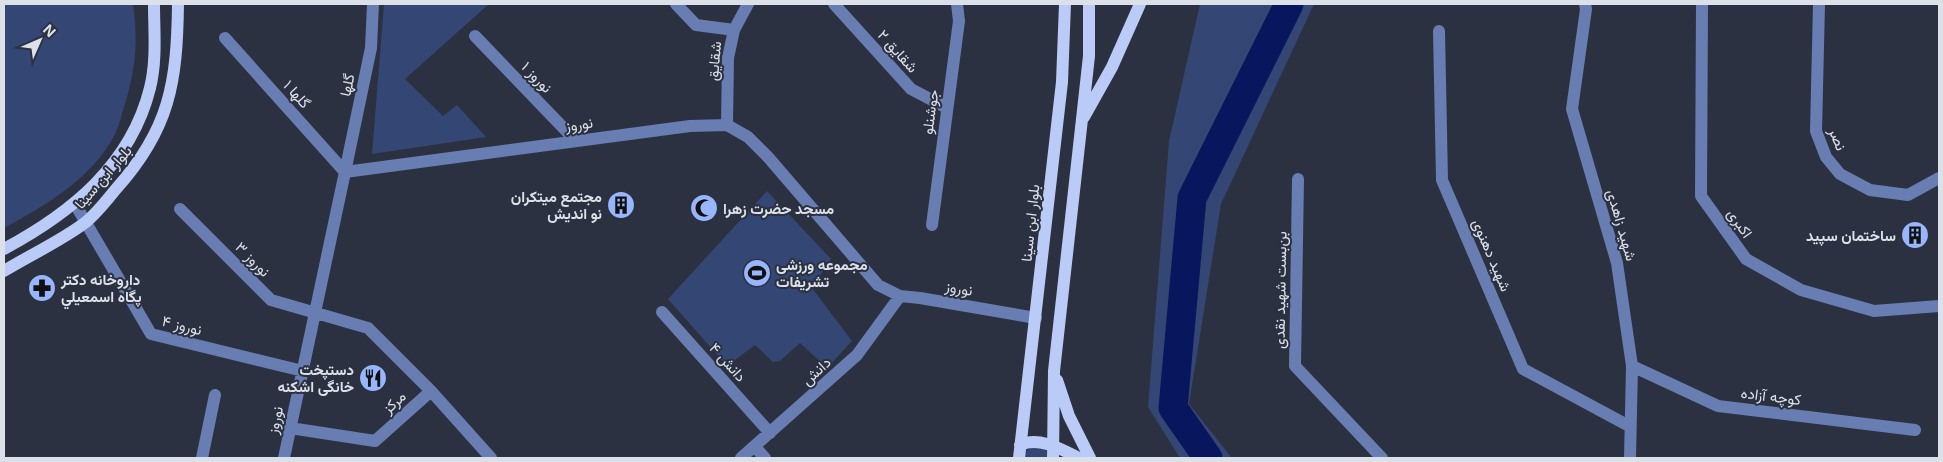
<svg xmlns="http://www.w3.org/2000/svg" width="1943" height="462" font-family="Inter,Vazirmatn,sans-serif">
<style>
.green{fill:#344674}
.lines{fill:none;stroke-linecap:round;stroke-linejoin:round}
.river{stroke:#08175d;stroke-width:29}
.minor{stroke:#687db1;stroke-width:12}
.major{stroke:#b9cbf6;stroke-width:12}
.labels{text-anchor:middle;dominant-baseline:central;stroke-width:4;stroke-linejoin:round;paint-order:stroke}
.street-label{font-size:15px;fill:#dbe0e9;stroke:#2b3140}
.poi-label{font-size:15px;font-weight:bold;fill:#dbe0e9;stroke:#2b3140;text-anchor:end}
</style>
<rect width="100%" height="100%" fill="#2b3140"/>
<path class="green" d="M 4,4 L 133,4 C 138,40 136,66 126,101 C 122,112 120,124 115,134 C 92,179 46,205 4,228 Z
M 384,4 L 489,4 L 405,79 L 443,116 L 457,105 L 486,137 L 372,154 Z
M 1200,4 L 1314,4 L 1221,204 L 1189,404 L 1232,458 L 1180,458 L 1148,407 L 1169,141 Z
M 767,191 L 831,259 L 812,288 L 852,341 L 827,368 L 800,343 L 780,361 L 773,362 L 755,345 L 727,366 L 668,299 Z
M 1034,447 L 1046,449 L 1049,458 L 1023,458 L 1027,450 Z"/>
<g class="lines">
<path class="river" d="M 1208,458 L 1173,408 L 1192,198 L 1289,4"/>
<path class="minor" d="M 676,4 L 696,25 L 734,30
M 834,4 L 911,89 L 947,108
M 1585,4 L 1586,9 L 1572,109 L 1617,263 L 1632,366 L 1630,458
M 1702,4 L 1701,196 L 1746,259 L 1801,290 L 1874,311 L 1939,306
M 1819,4 L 1816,131 L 1826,157 L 1840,174 L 1870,190 L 1908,195 L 1939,178
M 1439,31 L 1442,180 L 1523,369 L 1629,426
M 475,36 L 576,141
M 225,38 L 345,172
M 727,125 L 728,58 L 734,30 L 748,4
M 345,172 L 371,48 L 373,4
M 1298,179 L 1295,366 L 1382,458
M 75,204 L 151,334 L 303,371
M 180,209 L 271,300 L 368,328 L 431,391
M 932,225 L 959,21 L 957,4
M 662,312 L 770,433
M 1632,366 L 1718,406 L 1915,430
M 290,428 L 375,441 L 431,391 L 491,458
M 755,447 L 765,458
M 202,458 L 215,395
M 284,458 L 345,172 L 690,126 L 727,125 L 748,137 L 768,157 L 878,285 L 900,296 L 920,298 L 1036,318
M 741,458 L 857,355 L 900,296"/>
<path class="major" d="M 1084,117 L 1112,67 L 1140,4
M 4,249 C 71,213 131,165 150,88 C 157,60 154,31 154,4
M 4,271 C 30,255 61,241 86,222 C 97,213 107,200 116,189 C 170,129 177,82 178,4
M 1057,380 L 1069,416 L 1090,458
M 1020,445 C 1039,436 1061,449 1079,458
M 1019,458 L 1062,82 L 1065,4
M 1053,458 L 1054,371 L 1089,56 L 1089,4"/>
</g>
<defs>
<g id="building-disc" transform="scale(1.4375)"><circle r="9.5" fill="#98b6fd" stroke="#2b3140"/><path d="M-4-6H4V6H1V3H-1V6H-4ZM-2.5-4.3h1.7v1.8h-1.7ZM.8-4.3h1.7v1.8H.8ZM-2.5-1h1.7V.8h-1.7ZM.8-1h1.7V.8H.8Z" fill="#111"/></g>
<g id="mosque-disc" transform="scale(1.4375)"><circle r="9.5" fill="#98b6fd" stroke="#2b3140"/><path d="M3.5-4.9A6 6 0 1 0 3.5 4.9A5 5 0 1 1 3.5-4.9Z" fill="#111"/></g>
<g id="stadium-disc" transform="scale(1.4375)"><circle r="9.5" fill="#98b6fd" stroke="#2b3140"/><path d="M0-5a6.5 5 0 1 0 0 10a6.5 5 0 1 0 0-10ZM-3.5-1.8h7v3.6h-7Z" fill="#111"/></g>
<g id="pharmacy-disc" transform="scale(1.4375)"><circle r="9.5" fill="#98b6fd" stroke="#2b3140"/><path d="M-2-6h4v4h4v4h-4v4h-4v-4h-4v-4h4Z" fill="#111"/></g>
<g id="restaurant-disc" transform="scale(1.4375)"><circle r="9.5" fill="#98b6fd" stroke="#2b3140"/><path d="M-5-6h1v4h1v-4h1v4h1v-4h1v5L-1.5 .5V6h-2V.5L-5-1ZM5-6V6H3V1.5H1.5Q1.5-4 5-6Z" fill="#111"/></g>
</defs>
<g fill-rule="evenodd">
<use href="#building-disc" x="621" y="205"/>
<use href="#mosque-disc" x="704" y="208"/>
<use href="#building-disc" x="1915" y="235"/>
<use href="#stadium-disc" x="757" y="273"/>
<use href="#pharmacy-disc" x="42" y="288"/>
<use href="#restaurant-disc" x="373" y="378"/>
</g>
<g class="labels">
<g class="street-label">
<text transform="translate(898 51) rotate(48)">شقایق ۲</text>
<text transform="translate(714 61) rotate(-85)">شقایق</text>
<text transform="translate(537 77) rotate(46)">نوروز ۱</text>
<text transform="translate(347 85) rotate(-78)">گلها</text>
<text transform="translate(297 94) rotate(48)">گلها ۱</text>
<text transform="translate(930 112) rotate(-82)">جوشنلو</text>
<text transform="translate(579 124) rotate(-8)">نوروز</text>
<text transform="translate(1838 139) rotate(68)">نصر</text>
<text transform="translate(103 177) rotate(-49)">بلوار ابن سینا</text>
<text transform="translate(1030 223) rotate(-84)">بلوار ابن سینا</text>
<text transform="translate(1740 223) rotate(55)">اکبری</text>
<text transform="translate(1622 225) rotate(74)">شهید زاهدی</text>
<text transform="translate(1492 255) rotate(67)">شهید دهنوی</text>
<text transform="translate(253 259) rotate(45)">نوروز ۳</text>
<text transform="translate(959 288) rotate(10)">نوروز</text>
<text transform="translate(1280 290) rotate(-89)">بن‌بست شهید نقدی</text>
<text transform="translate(182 325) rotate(14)">نوروز ۴</text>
<text transform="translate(728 362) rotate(48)">دانش ۴</text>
<text transform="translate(816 371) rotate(-43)">دانش</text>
<text transform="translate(1771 396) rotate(7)">کوچه آزاده</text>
<text transform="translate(394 402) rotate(-42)">مرکز</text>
<text transform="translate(275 420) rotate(-78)">نوروز</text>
</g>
<g class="poi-label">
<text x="602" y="196">مجتمع میتکران<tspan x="602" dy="17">نو اندیش</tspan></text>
<text x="723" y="208" text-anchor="start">مسجد حضرت زهرا</text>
<text x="1896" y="235">ساختمان سپید</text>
<text x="776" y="264" text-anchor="start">مجموعه ورزشی<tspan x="776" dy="17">تشریفات</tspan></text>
<text x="61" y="279" text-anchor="start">داروخانه دكتر<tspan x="61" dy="17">پگاه اسمعيلي</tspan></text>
<text x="354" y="369">دستپخت<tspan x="354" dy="17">خانگی اشکنه</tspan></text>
</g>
</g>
<rect width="1943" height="462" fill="none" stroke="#dbe0e9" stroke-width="10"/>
<g transform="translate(40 40) rotate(45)" stroke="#2b3140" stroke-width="4" paint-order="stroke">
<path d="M0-4L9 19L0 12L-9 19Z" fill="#dbe0e9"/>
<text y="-8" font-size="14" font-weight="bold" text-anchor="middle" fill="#dbe0e9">N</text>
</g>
</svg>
